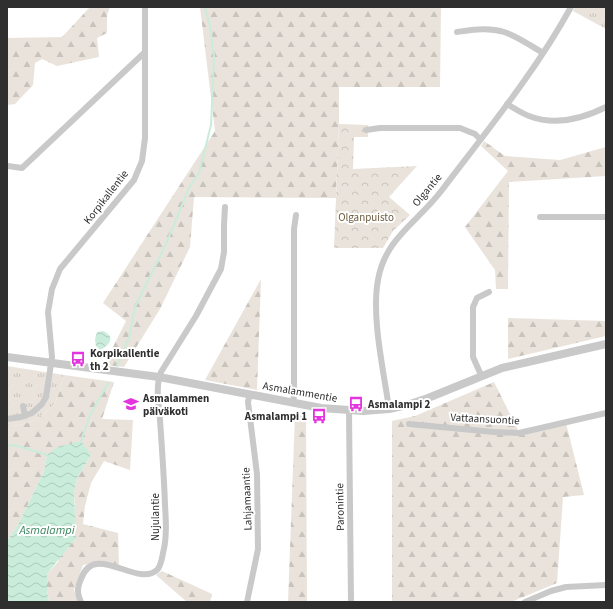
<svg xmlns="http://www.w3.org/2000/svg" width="613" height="609" font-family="'Source Sans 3',sans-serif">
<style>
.grass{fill:url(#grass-tufts)}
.forest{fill:url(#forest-firs)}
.park{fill:url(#park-crowns)}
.water{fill:url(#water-waves)}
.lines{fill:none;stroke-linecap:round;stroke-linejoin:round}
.stream{stroke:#caecdb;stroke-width:2}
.minor{stroke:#c9c9c9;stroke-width:6}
.tertiary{stroke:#c9c9c9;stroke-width:8}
.labels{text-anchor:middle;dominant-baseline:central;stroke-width:4;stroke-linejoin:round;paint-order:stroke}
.street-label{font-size:11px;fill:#2f2f2f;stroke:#fff}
.park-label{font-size:11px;fill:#6b5a3d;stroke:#fff}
.poi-label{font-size:11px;font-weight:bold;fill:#2f2f2f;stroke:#fff;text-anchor:start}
.water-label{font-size:12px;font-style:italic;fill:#3a845e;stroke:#fff}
</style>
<defs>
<pattern id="grass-tufts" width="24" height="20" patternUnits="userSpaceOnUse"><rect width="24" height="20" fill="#e9e3db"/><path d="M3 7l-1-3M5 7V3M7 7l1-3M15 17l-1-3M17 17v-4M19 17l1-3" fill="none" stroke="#c8c3bc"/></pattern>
<pattern id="forest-firs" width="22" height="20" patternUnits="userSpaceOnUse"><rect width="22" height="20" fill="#e9e3db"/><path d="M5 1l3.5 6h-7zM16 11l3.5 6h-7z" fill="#c8c3bc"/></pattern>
<pattern id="park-crowns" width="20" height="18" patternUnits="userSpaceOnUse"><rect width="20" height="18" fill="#e9e3db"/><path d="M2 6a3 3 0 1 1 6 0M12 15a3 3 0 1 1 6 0" fill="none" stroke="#c8c3bc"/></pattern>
<pattern id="water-waves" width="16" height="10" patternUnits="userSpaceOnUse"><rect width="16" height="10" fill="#caecdb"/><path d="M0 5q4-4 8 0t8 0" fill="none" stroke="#aecbbc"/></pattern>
</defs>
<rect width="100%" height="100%" fill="#fff"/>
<path class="grass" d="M 575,7 L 602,7 L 606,9 L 606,29 L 573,11 Z
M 7,366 L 64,375 C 62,383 58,399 54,404 C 43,418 24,427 7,426 Z"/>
<path class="forest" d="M 90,7 L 110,7 L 107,15 L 107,33 L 97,38 L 99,57 L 57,66 L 42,59 L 35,63 L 33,85 L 15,104 L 7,105 L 7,38 L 62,37 Z
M 200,7 L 441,7 L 440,87 L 339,87 L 339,124 L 336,198 L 194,197 L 190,247 L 160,309 L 124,367 L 104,365 L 126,321 L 103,303 L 215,131 Z
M 484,141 L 505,156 L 560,160 L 606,147 L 606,176 L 509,182 L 508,289 L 496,289 L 495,270 L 465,227 L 508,171 L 481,146 Z
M 261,279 L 257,390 L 205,380 Z
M 508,318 L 606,321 L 606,336 L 508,359 Z
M 64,375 L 114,382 L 102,419 L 133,420 L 130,470 L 104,461 L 91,483 L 85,506 L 83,524 L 118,533 L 119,565 L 100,562 L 83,565 L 74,590 L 79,602 L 49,602 L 47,591 L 47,574 L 58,562 L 75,508 L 74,493 L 77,478 L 91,455 L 47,455 L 44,471 L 19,523 L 7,541 L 7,426 C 24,427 43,418 54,404 C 58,399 62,383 64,375 Z
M 494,382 L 520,434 L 566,423 L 584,495 L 563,497 L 557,583 L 511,602 L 392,602 L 392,421 L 415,416 Z
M 295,415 L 306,417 L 307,602 L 288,602 Z
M 162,571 L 212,594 L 210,602 L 187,602 L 156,575 Z"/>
<path class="park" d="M 339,124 L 368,125 L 368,137 L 354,137 L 353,169 L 417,166 L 389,197 L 410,215 L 393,231 L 383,248 L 334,248 Z"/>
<path class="water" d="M 103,331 C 105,332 107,333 109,335 C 114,341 105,348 100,350 L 96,346 L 95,339 L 97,332 Z
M 81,441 L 91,455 L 77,478 L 74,493 L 76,538 L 47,574 L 47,591 L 49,602 L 7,602 L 7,541 L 19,523 L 44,471 L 47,455 L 57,447 Z"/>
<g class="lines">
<path class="stream" d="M 117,366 L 129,338 L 135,307 L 166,244 L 189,188 L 199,173 L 211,125 L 214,56 L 212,43 L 211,31 L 205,7
M 81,441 L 90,415 L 108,383
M 7,445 L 18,446 L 47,455"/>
<path class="minor" d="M 457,32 C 472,30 488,27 504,32 C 517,36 531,46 543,53
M 507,104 C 514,108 521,113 529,116 C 555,126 582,119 606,107
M 366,130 L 380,128 L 460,128 L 475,134 L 480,139
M 8,166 L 22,168 L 144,53
M 540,217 L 606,217
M 481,375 L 473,357 L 473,307 L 477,298 L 489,292
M 293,402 L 294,396 L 294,229 L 296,215
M 23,406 L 25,416
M 389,409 C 384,372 371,317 378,280 C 385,238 418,222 442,190 C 486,132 536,71 571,7
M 349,411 L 351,602
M 7,419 L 21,417 L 32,413 L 42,404 L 46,397 L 52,357 L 48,312 L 52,289 L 60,269 L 134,180 L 142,161 L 145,138 L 145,7
M 409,424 L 494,432 L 519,433 L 606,413
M 81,602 C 77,593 77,588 81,579 C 94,541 137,588 157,570 C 161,566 162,558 163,553 C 167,538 166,521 165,505 C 164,476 162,448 160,420 C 159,404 155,387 161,372 L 196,316 L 221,269 L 224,252 L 224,225 L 225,207
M 247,602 L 258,549 L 257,474 L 248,402 L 250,394
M 525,602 L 551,591 L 566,587 L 606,585"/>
<path class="tertiary" d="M 7,357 L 159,377 L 321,408 L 363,411 L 389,409 L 407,405 L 428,398 L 502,368 L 606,344"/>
</g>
<defs>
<g id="bus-bare" transform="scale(1.2)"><path d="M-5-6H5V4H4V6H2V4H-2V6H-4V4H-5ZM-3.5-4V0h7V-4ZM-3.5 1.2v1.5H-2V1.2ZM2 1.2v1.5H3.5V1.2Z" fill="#e434df" stroke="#fff" stroke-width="2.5" paint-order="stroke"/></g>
<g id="school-bare" transform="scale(1.2)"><path d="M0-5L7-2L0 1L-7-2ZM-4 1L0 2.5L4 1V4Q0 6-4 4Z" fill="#e434df" stroke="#fff" stroke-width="2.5" paint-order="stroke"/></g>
</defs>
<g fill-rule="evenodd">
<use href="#bus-bare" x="78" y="359"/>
<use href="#school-bare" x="131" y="404"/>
<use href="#bus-bare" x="356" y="404"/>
<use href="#bus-bare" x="319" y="416"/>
</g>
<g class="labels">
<g class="street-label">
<text transform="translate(427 190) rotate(-50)">Olgantie</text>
<text transform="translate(106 197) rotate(-52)">Korpikallentie</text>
<text transform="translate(300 392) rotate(10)">Asmalammentie</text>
<text transform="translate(485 419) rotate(3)">Vattaansuontie</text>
<text transform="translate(247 499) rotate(-92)">Lahjamaantie</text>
<text transform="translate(340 507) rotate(-91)">Paronintie</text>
<text transform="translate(155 517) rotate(-90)">Nujulantie</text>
</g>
<g class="park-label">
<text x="366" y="217">Olganpuisto</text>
</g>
<g class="poi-label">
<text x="90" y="353">Korpikallentie<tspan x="90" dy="13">th 2</tspan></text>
<text x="143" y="398">Asmalammen<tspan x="143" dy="13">päiväkoti</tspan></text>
<text x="368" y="404">Asmalampi 2</text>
<text x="307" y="416" text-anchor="end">Asmalampi 1</text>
</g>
<g class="water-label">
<text x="47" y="530">Asmalampi</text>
</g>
</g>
<rect width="613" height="609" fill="none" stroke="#2f2f2f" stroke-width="16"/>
</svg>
